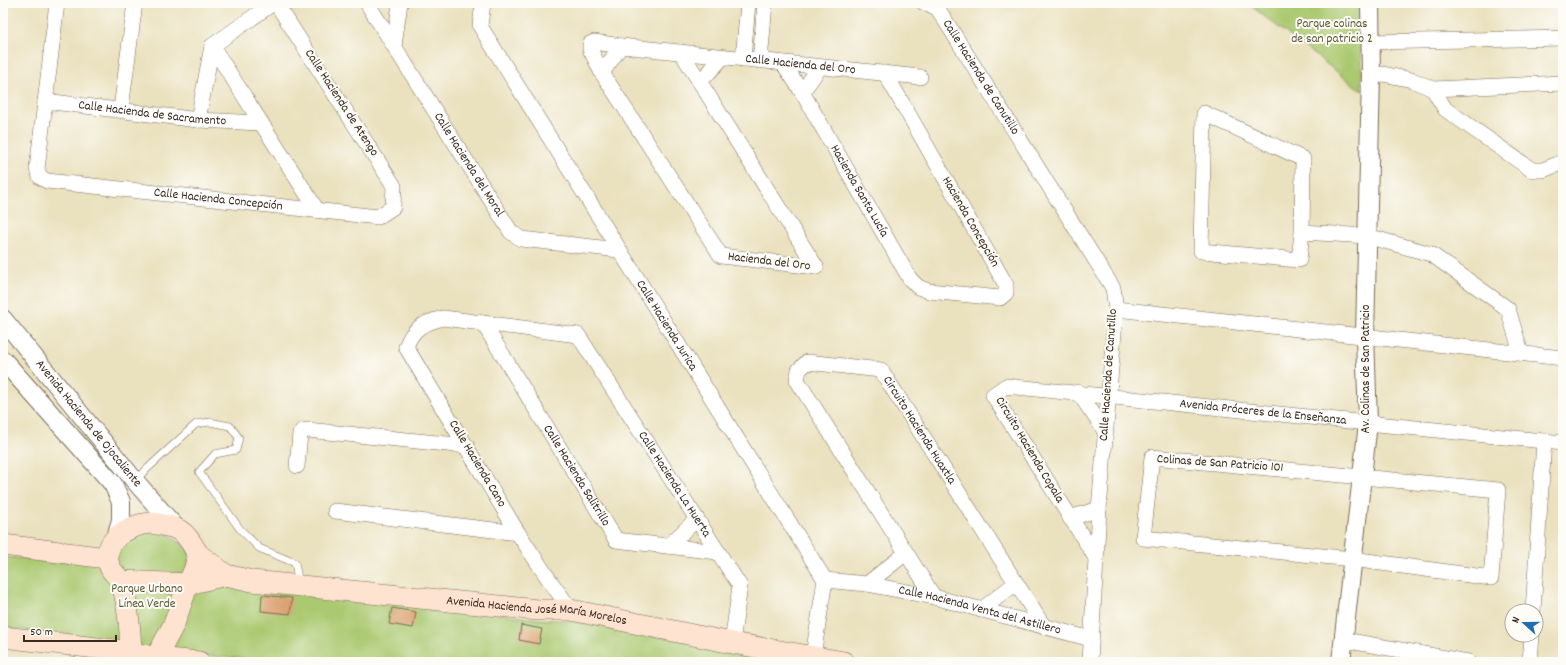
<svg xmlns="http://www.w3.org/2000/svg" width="1566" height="665" font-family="Dekko,sans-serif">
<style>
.green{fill:#abc971;stroke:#737a48}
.building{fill:#dba371}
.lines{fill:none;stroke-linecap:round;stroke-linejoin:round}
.service-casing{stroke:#786a56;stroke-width:8}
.minor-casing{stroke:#786a56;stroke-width:16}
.tertiary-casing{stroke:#786a56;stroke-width:20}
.secondary-casing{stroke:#786a56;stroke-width:22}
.service{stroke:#fff;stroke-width:7}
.minor{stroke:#fff;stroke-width:15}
.tertiary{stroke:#fff;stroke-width:18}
.secondary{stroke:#fee3d1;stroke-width:21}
.labels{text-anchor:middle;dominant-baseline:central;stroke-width:4;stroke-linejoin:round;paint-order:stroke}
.park-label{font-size:13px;fill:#5d5a37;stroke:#fdfcf7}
.street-label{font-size:13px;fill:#3b2a1e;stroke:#fdfcf7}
</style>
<rect width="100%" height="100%" fill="#fdfcf7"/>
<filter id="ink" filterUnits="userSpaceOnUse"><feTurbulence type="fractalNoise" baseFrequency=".025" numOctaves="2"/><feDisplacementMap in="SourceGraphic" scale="8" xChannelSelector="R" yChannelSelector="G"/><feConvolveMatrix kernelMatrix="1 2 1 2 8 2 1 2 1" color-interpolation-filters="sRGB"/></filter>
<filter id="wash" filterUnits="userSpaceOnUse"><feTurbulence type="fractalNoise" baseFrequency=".012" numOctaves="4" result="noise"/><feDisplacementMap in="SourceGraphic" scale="16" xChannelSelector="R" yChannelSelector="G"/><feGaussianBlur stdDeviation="0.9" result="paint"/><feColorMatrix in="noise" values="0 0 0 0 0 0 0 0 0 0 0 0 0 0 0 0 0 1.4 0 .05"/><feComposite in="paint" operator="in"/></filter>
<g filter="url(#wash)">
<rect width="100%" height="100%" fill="#eae1be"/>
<path class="green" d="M 1247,3 L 1361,3 L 1362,91 Z
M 149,520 L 190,550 L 188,569 L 536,619 L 575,621 L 799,662 L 288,662 L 172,653 L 3,627 L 3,557 L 70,562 L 120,543 Z"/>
<g id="blocks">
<path class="building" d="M 262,595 L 292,598 L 290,614 L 261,611 Z
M 392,608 L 416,612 L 413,628 L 389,624 Z
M 521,625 L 542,629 L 539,644 L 519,640 Z"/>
</g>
</g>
<g filter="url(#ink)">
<use href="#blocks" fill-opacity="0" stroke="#786a56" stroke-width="1"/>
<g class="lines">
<g class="service-casing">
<path id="service" d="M 135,480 L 196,424 L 210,422 L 230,426 L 239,438 L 236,450 L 215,454 L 199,472 L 240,529 L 259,548 L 295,563 L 299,584"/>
</g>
<g class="minor-casing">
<g id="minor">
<path id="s1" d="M 57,3 L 37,169 L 40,177 L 47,181 L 378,217 L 393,207 L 394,186 L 276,3"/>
<path id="s2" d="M 367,3 L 511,232 L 521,239 L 619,250"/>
<path id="s3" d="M 483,3 L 480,26 L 825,580 L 813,656"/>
<path id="s4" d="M 924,3 L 929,4 L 938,9 L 1113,288 L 1116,309 L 1099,509 L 1090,662"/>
<path d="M 1370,42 L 1563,38"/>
<path d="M 394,45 L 400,3"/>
<path d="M 212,46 L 317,210"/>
<path d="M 681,52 L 816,267"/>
<path d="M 743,59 L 748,3"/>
<path d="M 760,61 L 765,3"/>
<path id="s5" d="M 783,63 L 802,92 L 910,279 L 918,287 L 929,291 L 1000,298 L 1006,293 L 1006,285 L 885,73"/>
<path d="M 602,73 L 621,46"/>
<path d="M 1371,75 L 1383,74 L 1412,80 L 1433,89 L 1563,83"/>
<path d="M 700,82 L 723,57"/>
<path d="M 1433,89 L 1445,109 L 1532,170 L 1543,170 L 1563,162"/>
<path d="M 802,92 L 820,67"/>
<path id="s6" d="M 45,101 L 198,120 L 261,123"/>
<path d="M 121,109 L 135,3"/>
<path d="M 198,120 L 212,46 L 273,3"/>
<path d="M 1302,232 L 1299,260 L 1201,251 L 1204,113 L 1303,159 L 1302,232 L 1367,236 L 1431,254 L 1508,309 L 1521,353"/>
<path id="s7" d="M 816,267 L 721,256 L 602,73 L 590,49 L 590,44 L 594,42 L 621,46 L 920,77"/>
<path d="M 1116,309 L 1563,358"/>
<path id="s8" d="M 483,323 L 616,540 L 718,552"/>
<path d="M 1078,392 L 1105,431"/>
<path d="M 1152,457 L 1498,490 L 1491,578 L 1352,559 L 1143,538 Z"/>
<path d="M 297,466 L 300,434 L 302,431 L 307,430 L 467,446"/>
<path d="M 335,511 L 518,533"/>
<path d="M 1070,518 L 1099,509"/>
<path d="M 668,546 L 697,519"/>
<path id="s9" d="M 1096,558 L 993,395 L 1006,386 L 1563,443"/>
<path id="s10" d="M 825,580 L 867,584 L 934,597 L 1091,639"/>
<path d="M 867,584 L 906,553"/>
<path id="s11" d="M 934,597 L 797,380 L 799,370 L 807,362 L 881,370 L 1044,627"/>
<path id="s12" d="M 571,610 L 550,581 L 518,533 L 406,347 C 413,327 424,323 443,318 L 578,335 L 740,586 L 732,643"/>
<path d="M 981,610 L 1016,583"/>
<path d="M 1533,611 L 1544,441"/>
<path d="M 1344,640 L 1468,662"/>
<path d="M 1530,662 L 1532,635"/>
</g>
</g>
<g class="tertiary-casing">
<g id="tertiary">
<path id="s13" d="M 3,319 L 135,481 L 175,527"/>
<path d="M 3,360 L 113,484 L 121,502 L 121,520 L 116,537"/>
<path d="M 1341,662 L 1368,423 L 1365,336 L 1371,75 L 1370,3"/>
</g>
</g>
<g class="secondary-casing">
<g id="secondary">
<path d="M 3,545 L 107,558"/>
<path id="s14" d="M 198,554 L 226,575 L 252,581 L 538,610 L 571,610 L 732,643 L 844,662"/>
<path d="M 122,581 L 188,584 L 226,575"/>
<path d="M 3,637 L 131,652 L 156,658 L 199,662"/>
<path d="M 131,662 C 131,636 129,609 122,584 C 120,577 112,573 110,567 C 99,541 129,525 150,523 C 154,523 158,524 162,525 C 184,528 187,536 198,554 L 195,568 L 188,584 L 174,624 L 156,658 L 156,662"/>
</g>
</g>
<use href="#service" class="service"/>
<use href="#minor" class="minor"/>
<use href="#tertiary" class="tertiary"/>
<use href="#secondary" class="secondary"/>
</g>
</g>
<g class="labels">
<g class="park-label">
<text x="1332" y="24">Parque colinas<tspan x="1332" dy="15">de san patricio 2</tspan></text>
<text x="147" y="589">Parque Urbano<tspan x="147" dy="15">Línea Verde</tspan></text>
</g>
<g class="street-label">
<text stroke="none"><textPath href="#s7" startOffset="558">Calle Hacienda del Oro</textPath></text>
<text stroke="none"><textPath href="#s4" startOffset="96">Calle Hacienda de Canutillo</textPath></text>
<text transform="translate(341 103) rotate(57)">Calle Hacienda de Atengo</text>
<text stroke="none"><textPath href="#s6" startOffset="108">Calle Hacienda de Sacramento</textPath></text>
<text stroke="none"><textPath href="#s2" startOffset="191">Calle Hacienda del Moral</textPath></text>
<text stroke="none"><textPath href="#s5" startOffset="149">Hacienda Santa Lucía</textPath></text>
<text stroke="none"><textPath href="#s1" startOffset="356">Calle Hacienda Concepción</textPath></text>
<text transform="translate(970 222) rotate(60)">Hacienda Concepción</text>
<text transform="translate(769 262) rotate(7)">Hacienda del Oro</text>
<text stroke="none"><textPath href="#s3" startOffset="376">Calle Hacienda Jurica</textPath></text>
<text transform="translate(1366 369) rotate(-90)">Av. Colinas de San Patricio</text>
<text transform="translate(1109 375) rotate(-86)">Calle Hacienda de Canutillo</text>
<text stroke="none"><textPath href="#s9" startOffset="467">Avenida Próceres de la Enseñanza</textPath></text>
<text stroke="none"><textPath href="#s13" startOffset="135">Avenida Hacienda de Ojocaliente</textPath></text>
<text stroke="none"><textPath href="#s11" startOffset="424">Circuito Hacienda Huaxtla</textPath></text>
<text transform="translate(1029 450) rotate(59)">Circuito Hacienda Copala</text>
<text transform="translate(477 464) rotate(59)">Calle Hacienda Cano</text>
<text transform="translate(1220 464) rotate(4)">Colinas de San Patricio 101</text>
<text stroke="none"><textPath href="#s8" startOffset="179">Calle Hacienda Salitrillo</textPath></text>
<text stroke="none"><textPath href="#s12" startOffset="674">Calle Hacienda La Huerta</textPath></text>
<text stroke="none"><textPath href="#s14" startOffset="348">Avenida Hacienda José María Morelos</textPath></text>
<text stroke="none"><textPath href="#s10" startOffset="158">Calle Hacienda Venta del Astillero</textPath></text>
</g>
</g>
<rect width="1566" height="665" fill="none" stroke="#fdfcf7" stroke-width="16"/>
<g transform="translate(1524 623) rotate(291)"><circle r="19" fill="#fdfcf7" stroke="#afa8a0"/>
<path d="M0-3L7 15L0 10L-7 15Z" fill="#1f6fb2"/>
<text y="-6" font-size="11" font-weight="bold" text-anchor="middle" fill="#3b2a1e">N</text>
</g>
<path d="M24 635v6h92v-6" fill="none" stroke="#3b2a1e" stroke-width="2"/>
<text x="30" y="635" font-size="12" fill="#3b2a1e" stroke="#fdfcf7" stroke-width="3" paint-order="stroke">50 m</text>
</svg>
